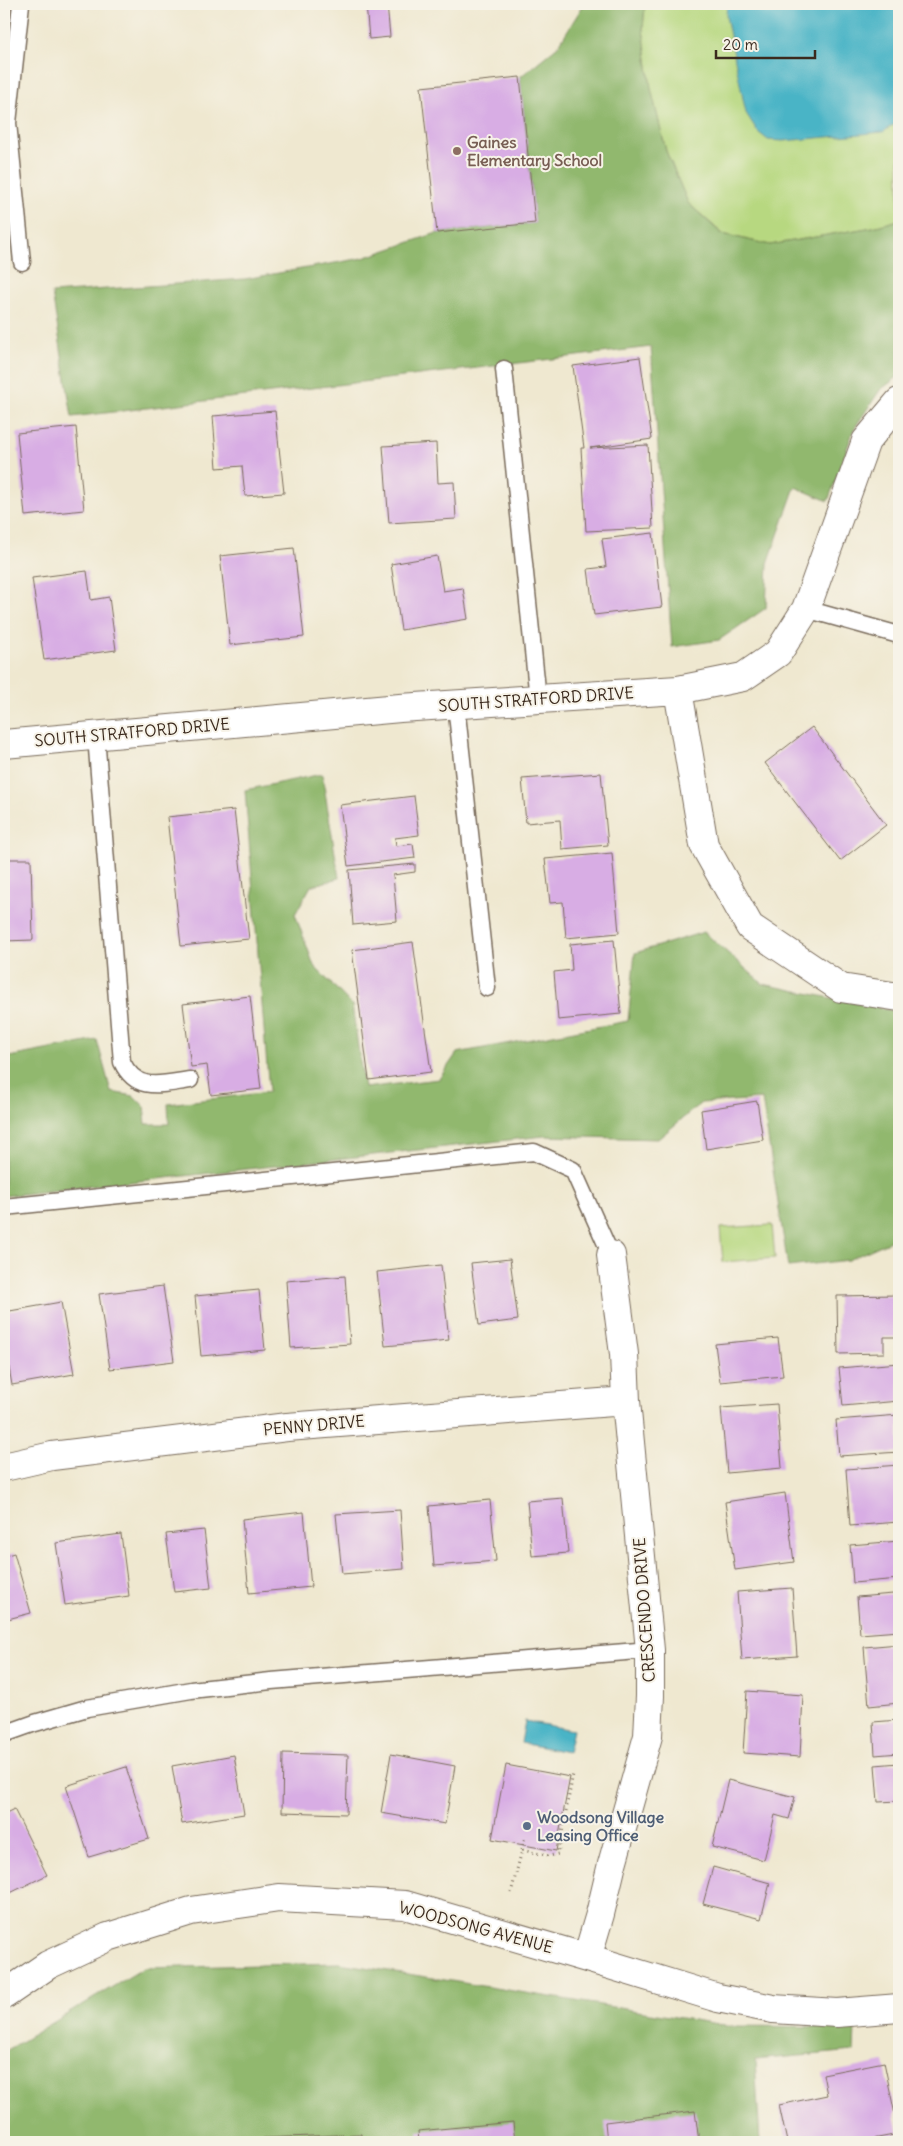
<svg xmlns="http://www.w3.org/2000/svg" width="903" height="2146" font-family="Delius,sans-serif">
<style>
.green{fill:#b7d880;stroke:#79814f}
.forest{fill:#91b86e;stroke:#667146}
.water{fill:#48b4c6;stroke:#426f72}
.building{fill:#d8ade4}
.lines{fill:none;stroke-linecap:round;stroke-linejoin:round}
.lane-casing{stroke:#7a6c5c;stroke-width:19}
.street-casing{stroke:#7a6c5c;stroke-width:30}
.path{stroke:#7a6c5c;stroke-width:3;stroke-dasharray:1 4;stroke-linecap:butt}
.lane{stroke:#fff;stroke-width:16}
.street{stroke:#fff;stroke-width:28}
.education-dot{fill:#8d6e63;stroke:#f7f3e8;stroke-width:2}
.service-dot{fill:#5c6f8a;stroke:#f7f3e8;stroke-width:2}
.labels{text-anchor:middle;dominant-baseline:central;stroke-width:4;stroke-linejoin:round;paint-order:stroke}
.education-label{font-size:16px;font-weight:bold;fill:#785e54;stroke:#f7f3e8;text-anchor:start}
.street-label{font-size:16px;fill:#3b2a1e;stroke:#f7f3e8}
.service-label{font-size:16px;font-weight:bold;fill:#4e5e75;stroke:#f7f3e8;text-anchor:start}
</style>
<rect width="100%" height="100%" fill="#f7f3e8"/>
<filter id="ink" filterUnits="userSpaceOnUse"><feTurbulence type="fractalNoise" baseFrequency=".02" numOctaves="2"/><feDisplacementMap in="SourceGraphic" scale="10" xChannelSelector="R" yChannelSelector="G"/><feConvolveMatrix kernelMatrix="1 2 1 2 8 2 1 2 1" color-interpolation-filters="sRGB"/></filter>
<filter id="wash" filterUnits="userSpaceOnUse"><feTurbulence type="fractalNoise" baseFrequency=".0096" numOctaves="4" result="noise"/><feDisplacementMap in="SourceGraphic" scale="20" xChannelSelector="R" yChannelSelector="G"/><feGaussianBlur stdDeviation="1.12" result="paint"/><feColorMatrix in="noise" values="0 0 0 0 0 0 0 0 0 0 0 0 0 0 0 0 0 1.4 0 .05"/><feComposite in="paint" operator="in"/></filter>
<g filter="url(#wash)">
<rect width="100%" height="100%" fill="#efe8d0"/>
<path class="green" d="M 645,4 L 899,4 L 899,220 L 873,227 L 770,245 L 723,234 L 688,203 L 666,151 L 651,89 L 643,29 Z
M 772,1225 L 775,1258 L 723,1262 L 720,1228 Z"/>
<path class="forest" d="M 584,4 L 645,4 L 643,29 L 651,89 L 666,151 L 688,203 L 722,234 L 770,245 L 873,227 L 899,220 L 899,376 L 880,390 L 854,429 L 828,501 L 795,487 L 768,563 L 766,608 L 719,640 L 672,647 L 651,347 L 72,417 L 52,293 L 245,279 L 363,258 L 437,233 L 535,223 L 520,77 L 558,46 Z
M 322,774 L 339,878 L 311,886 L 295,914 L 314,966 L 352,1005 L 364,1088 L 439,1079 L 457,1053 L 628,1021 L 635,953 L 704,932 L 763,984 L 899,1012 L 899,1237 L 848,1260 L 788,1267 L 762,1099 L 701,1103 L 658,1139 L 544,1136 L 4,1196 L 4,1058 L 97,1040 L 111,1092 L 134,1096 L 144,1106 L 146,1124 L 169,1124 L 168,1104 L 269,1092 L 245,790 Z
M 339,1963 L 731,2026 L 855,2027 L 854,2051 L 755,2060 L 760,2142 L 4,2142 L 4,2052 L 144,1968 Z"/>
<path class="water" d="M 727,4 L 899,4 L 899,121 L 883,132 L 783,141 L 768,140 L 758,132 L 746,113 L 726,16 Z
M 525,1721 L 573,1730 L 568,1752 L 521,1743 Z"/>
<g id="blocks">
<path class="building" d="M 366,4 L 387,4 L 390,37 L 369,39 Z
M 520,77 L 535,223 L 437,233 L 421,87 Z
M 640,357 L 652,439 L 590,448 L 648,445 L 653,528 L 586,531 L 581,448 L 584,448 L 573,366 Z
M 275,411 L 284,493 L 245,496 L 242,466 L 217,468 L 213,416 Z
M 76,427 L 84,510 L 25,516 L 17,433 Z
M 436,443 L 438,483 L 454,482 L 456,519 L 389,523 L 383,446 Z
M 653,533 L 662,607 L 594,615 L 588,569 L 606,567 L 602,539 Z
M 294,548 L 304,637 L 230,645 L 220,556 Z
M 437,556 L 443,591 L 463,588 L 468,619 L 401,630 L 391,564 Z
M 87,571 L 91,600 L 109,597 L 116,650 L 44,660 L 32,578 Z
M 812,727 L 886,825 L 840,861 L 765,763 Z
M 601,773 L 608,845 L 562,849 L 560,820 L 526,823 L 522,779 Z
M 414,796 L 419,835 L 395,838 L 396,846 L 413,844 L 415,858 L 348,866 L 340,805 Z
M 234,810 L 249,939 L 181,946 L 167,817 Z
M 612,853 L 619,933 L 566,938 L 563,902 L 550,903 L 545,859 Z
M 4,859 L 31,859 L 33,940 L 4,941 Z
M 415,864 L 415,872 L 393,875 L 397,921 L 353,925 L 349,870 Z
M 614,940 L 621,1014 L 558,1020 L 554,972 L 572,970 L 570,944 Z
M 413,942 L 431,1072 L 369,1080 L 352,950 Z
M 250,996 L 261,1089 L 211,1095 L 207,1065 L 191,1067 L 183,1004 Z
M 757,1101 L 763,1140 L 706,1149 L 701,1110 Z
M 510,1259 L 518,1320 L 479,1325 L 471,1263 Z
M 441,1265 L 449,1340 L 385,1346 L 377,1272 Z
M 345,1276 L 350,1344 L 291,1348 L 286,1281 Z
M 163,1286 L 174,1361 L 110,1369 L 99,1294 Z
M 259,1290 L 265,1350 L 201,1356 L 195,1296 Z
M 897,1295 L 898,1337 L 884,1337 L 884,1353 L 838,1354 L 837,1296 Z
M 61,1302 L 74,1374 L 12,1385 L 4,1339 L 4,1312 Z
M 778,1338 L 783,1376 L 720,1382 L 715,1344 Z
M 899,1363 L 899,1401 L 843,1406 L 839,1368 Z
M 777,1404 L 782,1468 L 727,1473 L 721,1408 Z
M 899,1415 L 899,1452 L 839,1456 L 836,1420 Z
M 899,1465 L 899,1508 L 897,1508 L 898,1522 L 850,1526 L 846,1469 Z
M 785,1493 L 794,1562 L 735,1570 L 725,1502 Z
M 563,1498 L 568,1553 L 532,1556 L 527,1501 Z
M 490,1500 L 496,1561 L 434,1566 L 429,1506 Z
M 400,1510 L 404,1569 L 342,1574 L 336,1514 Z
M 304,1512 L 311,1587 L 249,1593 L 242,1519 Z
M 204,1530 L 211,1588 L 174,1592 L 166,1534 Z
M 121,1534 L 129,1596 L 65,1605 L 56,1543 Z
M 899,1541 L 899,1579 L 853,1583 L 850,1545 Z
M 14,1553 L 31,1613 L 4,1620 L 4,1556 Z
M 792,1588 L 797,1656 L 742,1660 L 737,1592 Z
M 893,1594 L 899,1595 L 899,1631 L 860,1634 L 857,1597 Z
M 899,1644 L 899,1703 L 869,1706 L 864,1647 Z
M 747,1691 L 803,1695 L 800,1757 L 743,1753 Z
M 899,1720 L 899,1753 L 875,1755 L 873,1722 Z
M 283,1753 L 348,1755 L 346,1814 L 282,1812 Z
M 391,1754 L 455,1766 L 445,1824 L 381,1813 Z
M 234,1755 L 244,1814 L 182,1824 L 172,1766 Z
M 899,1763 L 899,1801 L 878,1802 L 875,1765 Z
M 506,1765 L 570,1777 L 556,1851 L 492,1839 Z
M 126,1767 L 149,1839 L 89,1857 L 66,1786 Z
M 728,1780 L 795,1797 L 789,1819 L 775,1815 L 764,1860 L 712,1847 Z
M 14,1809 L 47,1875 L 4,1896 L 4,1814 Z
M 713,1867 L 770,1883 L 761,1919 L 703,1904 Z
M 884,2062 L 899,2134 L 857,2142 L 787,2142 L 779,2105 L 827,2095 L 823,2074 Z
M 695,2111 L 699,2142 L 607,2142 L 605,2122 Z
M 513,2122 L 515,2142 L 419,2142 L 418,2131 Z
M 361,2134 L 362,2142 L 263,2142 L 263,2138 Z"/>
</g>
</g>
<g filter="url(#ink)">
<use href="#blocks" fill-opacity="0" stroke="#7a6c5c" stroke-width="1"/>
<g class="lines">
<g class="lane-casing">
<path id="lane" d="M 21,4 L 8,123 L 22,262
M 504,369 L 538,699
M 806,609 L 899,635
M 456,705 L 487,988
M 96,736 L 122,1062 C 137,1093 161,1084 190,1080
M 4,1207 L 534,1152 L 573,1170 L 611,1255
M 4,1734 L 35,1723 L 87,1708 L 191,1690 L 271,1681 L 650,1650"/>
</g>
<g class="street-casing">
<path id="street" d="M 678,690 L 704,845 L 750,927 L 841,988 L 899,997
M 4,744 L 400,708 L 678,690 L 743,677 L 778,653 L 806,609 L 866,441 L 899,402
M 4,1467 L 52,1456 L 287,1427 L 626,1401
M 587,1958 L 600,1914 L 612,1864 L 648,1736 L 650,1696 L 650,1650 L 626,1401 L 624,1354 L 611,1255
M 4,1995 L 48,1965 L 108,1937 L 191,1911 L 279,1898 L 405,1905 L 587,1958 L 718,1998 L 773,2009 L 837,2013 L 899,2008"/>
</g>
<path class="path" d="M 522,1850 L 525,1836
M 511,1893 L 522,1850 L 550,1856 L 558,1854 L 573,1774"/>
<use href="#lane" class="lane"/>
<use href="#street" class="street"/>
</g>
</g>
<circle class="education-dot" cx="457" cy="151" r="5"/>
<circle class="service-dot" cx="527" cy="1826" r="5"/>
<g class="labels">
<g class="education-label">
<text x="467" y="142">Gaines<tspan x="467" dy="18">Elementary School</tspan></text>
</g>
<g class="street-label">
<text transform="translate(536 699) rotate(-4)">SOUTH STRATFORD DRIVE</text>
<text transform="translate(132 732) rotate(-5)">SOUTH STRATFORD DRIVE</text>
<text transform="translate(314 1425) rotate(-5)">PENNY DRIVE</text>
<text transform="translate(644 1610) rotate(-94)">CRESCENDO DRIVE</text>
<text transform="translate(476 1927) rotate(15)">WOODSONG AVENUE</text>
</g>
<g class="service-label">
<text x="537" y="1817">Woodsong Village<tspan x="537" dy="18">Leasing Office</tspan></text>
</g>
</g>
<rect width="903" height="2146" fill="none" stroke="#f7f3e8" stroke-width="20"/>
<path d="M716 50v8h99v-8" fill="none" stroke="#3b2a1e" stroke-width="2.5"/>
<text x="723" y="50" font-size="15" fill="#3b2a1e" stroke="#f7f3e8" stroke-width="4" paint-order="stroke">20 m</text>
</svg>
